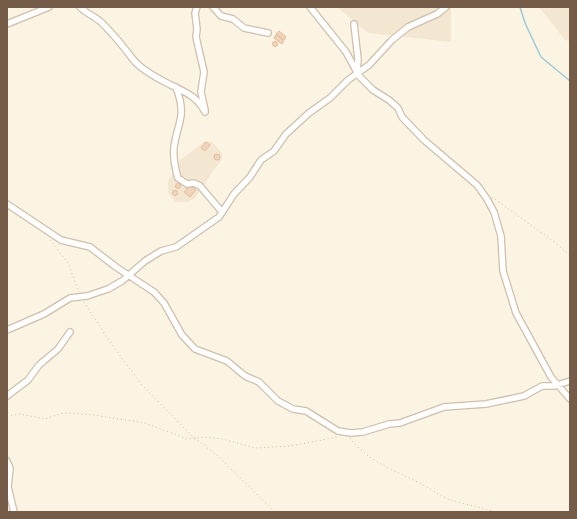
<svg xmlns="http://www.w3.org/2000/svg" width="577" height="519" font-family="'Noto Sans',sans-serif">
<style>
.residential{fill:#f4e7d1}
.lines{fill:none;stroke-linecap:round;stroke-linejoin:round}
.stream{stroke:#9dcad7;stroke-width:1.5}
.building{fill:#f1d5ba;stroke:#e4bc9a}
.minor-casing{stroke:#cfbfac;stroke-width:8}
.path{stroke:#d6b89d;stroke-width:1;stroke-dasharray:1 3;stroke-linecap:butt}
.minor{stroke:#fff;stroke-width:5.5}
</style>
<rect width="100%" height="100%" fill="#fcf4e2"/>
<path class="residential" d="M 337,7 L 451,7 L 451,42 L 368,33 Z
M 539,7 L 570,7 L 570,41 L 565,40 Z
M 205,141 L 212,142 L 222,153 L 222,160 L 213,171 L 195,198 L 187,202 L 176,202 L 168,193 L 168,182 L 179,161 Z"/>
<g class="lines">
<path class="stream" d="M 520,7 L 525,23 L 541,57 L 570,81"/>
</g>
<path class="building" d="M 279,31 L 286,37 L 284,40 L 276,34 Z
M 276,35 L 284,40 L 282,44 L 274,38 Z
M272.5 44a2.5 2.5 0 1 1 5 0a2.5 2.5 0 1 1-5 0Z
M 206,142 L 210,145 L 205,151 L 201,148 Z
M214 157a3 3 0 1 1 6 0a3 3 0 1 1-6 0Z
M175.5 186a2.5 2.5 0 1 1 5 0a2.5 2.5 0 1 1-5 0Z
M 190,185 L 196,190 L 190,197 L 184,192 Z
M172.5 193a2.5 2.5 0 1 1 5 0a2.5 2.5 0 1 1-5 0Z"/>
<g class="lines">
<g class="minor-casing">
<path id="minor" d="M 80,7 C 87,14 96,17 102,23 C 113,34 123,46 132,58 C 140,69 155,77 167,83 C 182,91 197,95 205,112
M 197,7 L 195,13 L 197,29 L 196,37 L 204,72 L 201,92 L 205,110
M 213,7 L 221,16 L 233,19 L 244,28 L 268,33
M 310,7 L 346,52 L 359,76 L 373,90 L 389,100 L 398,108 L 402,117 L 424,140 L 477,185 L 487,199 L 494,212 L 501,236 L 503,271 L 516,313 L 551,377 L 570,399
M 7,24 L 49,7
M 354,24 L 358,59 L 357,72
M 176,87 C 187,117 178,120 174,147 C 173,158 175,168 178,178 L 187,184 L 194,183 L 200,186 L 222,212
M 7,204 L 61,240 L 90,247 L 116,267 L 154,292 L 164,303 L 182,335 L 195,349 L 227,361 L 245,376 L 259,382 L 278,401 L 293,409 L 306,411 L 338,431 L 351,433 L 363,432 L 389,424 L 400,423 L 444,407 L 486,404 L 524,396 L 542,386 L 554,386 L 570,381
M 7,330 L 44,314 L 70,298 L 87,296 L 108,289 L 122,281 L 145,261 L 161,251 L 176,247 L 219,217 L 234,194 L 250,177 L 261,160 L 274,151 L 286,134 L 309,113 L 330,98 L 348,80 L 369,65 L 392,40 L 408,27 L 437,14 L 446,7
M 7,396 L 28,380 L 39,365 L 58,349 L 70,332
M 7,461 L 10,468 L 8,487 L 14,512"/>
</g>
<path class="path" d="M 492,197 L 557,244 L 570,256
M 50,240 L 68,263 L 79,292
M 84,302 L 108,339 L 141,384 L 192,436 L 218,456 L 275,512
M 7,416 L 20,414 L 45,419 L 63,413 L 94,415 L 145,423 L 187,439 L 204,437 L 222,439 L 255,448 L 290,446 L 338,437
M 350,438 C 370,463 392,469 419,483 C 430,488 440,496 451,500 C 466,505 481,507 496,512"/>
<use href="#minor" class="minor"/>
</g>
<rect width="577" height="519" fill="none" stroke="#745c49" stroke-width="16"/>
</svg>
